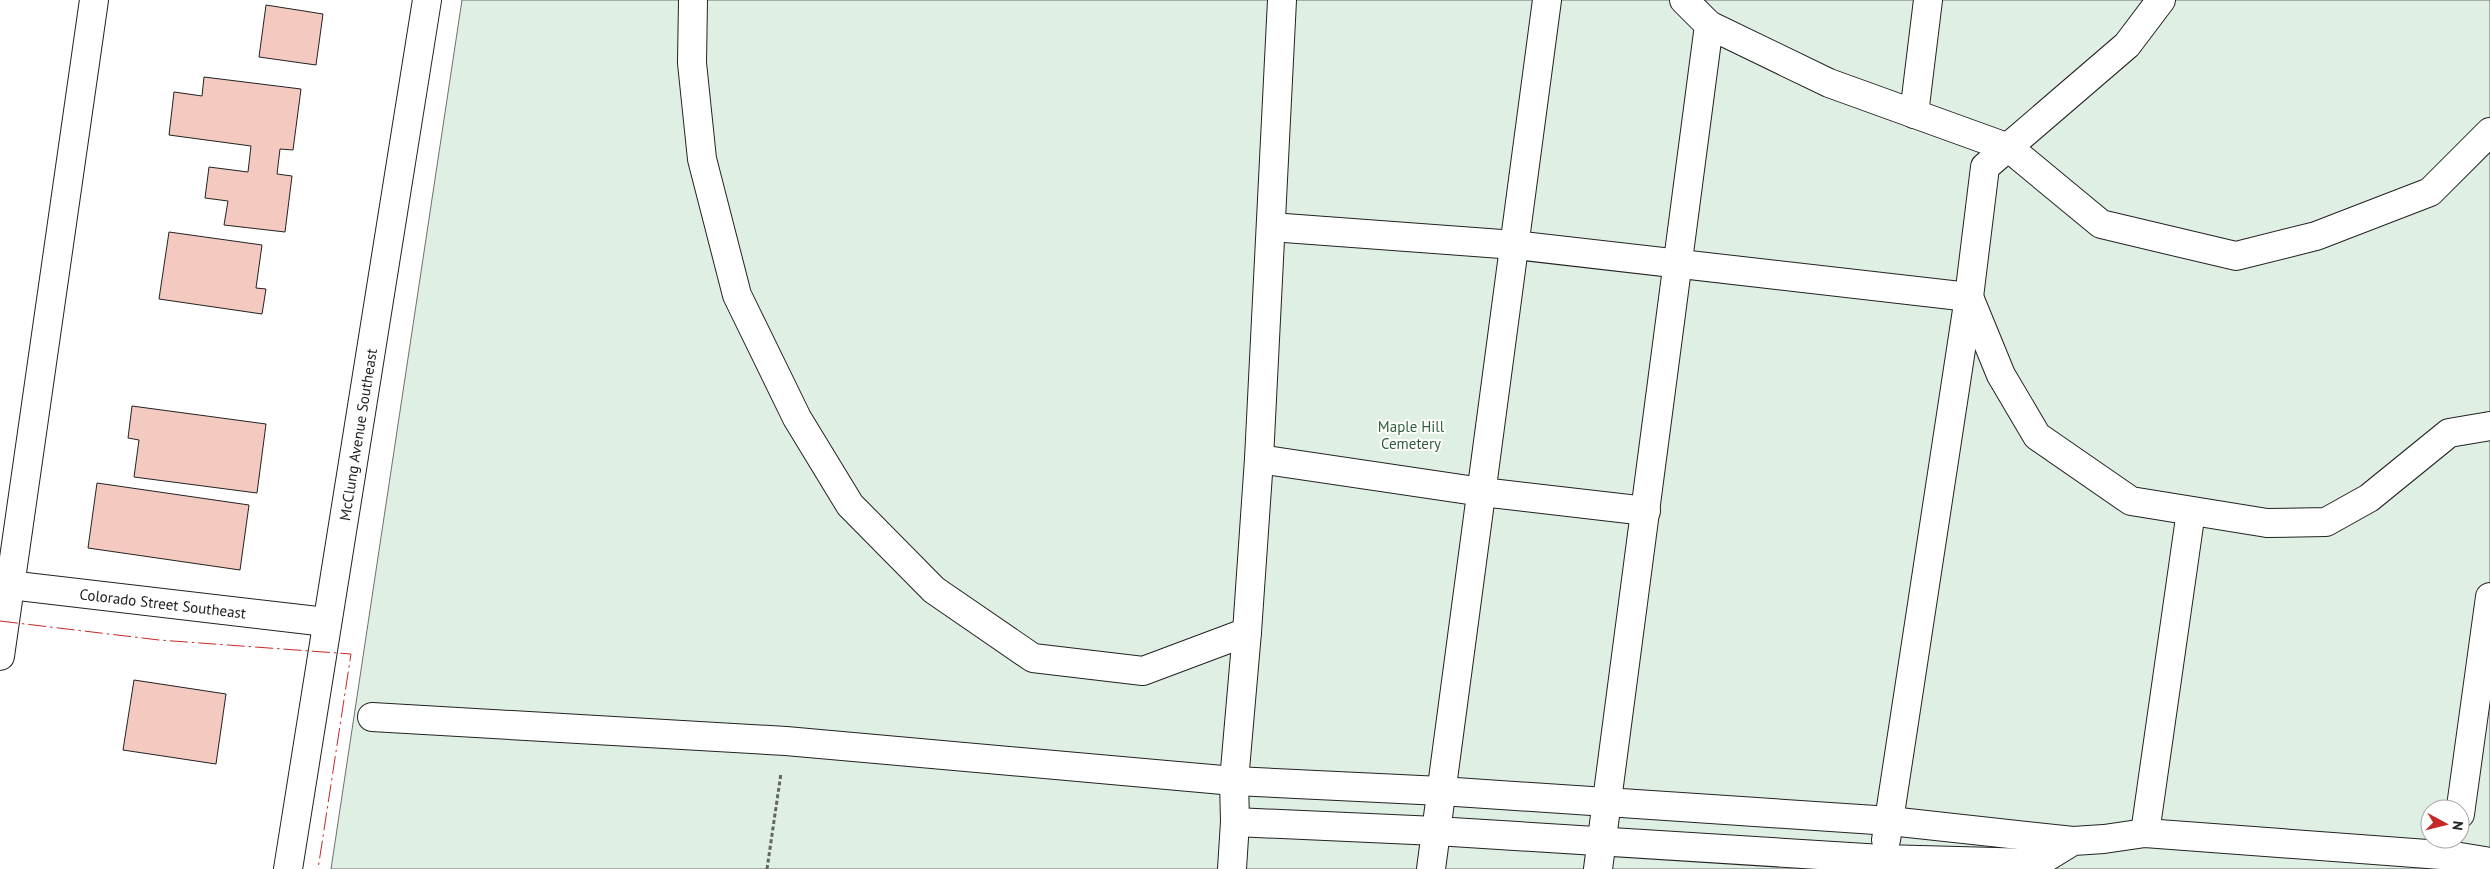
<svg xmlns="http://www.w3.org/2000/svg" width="2490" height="869" font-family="'PT Sans',sans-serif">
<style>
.green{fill:#e0efe3;stroke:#6f6f6f;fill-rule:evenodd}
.building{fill:#f3c9c0;stroke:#222}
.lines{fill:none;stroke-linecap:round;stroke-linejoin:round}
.minor-casing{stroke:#222;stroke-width:30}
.path{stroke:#646464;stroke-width:3;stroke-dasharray:4 2.5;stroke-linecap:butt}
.minor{stroke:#fff;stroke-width:28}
.power{stroke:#c62828;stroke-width:1;stroke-dasharray:18 4 2.5 4;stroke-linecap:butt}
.labels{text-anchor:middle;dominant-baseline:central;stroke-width:4;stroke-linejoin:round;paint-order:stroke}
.park-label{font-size:15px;fill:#2f5e38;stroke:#fff}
.street-label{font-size:15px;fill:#222;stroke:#fff}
</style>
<rect width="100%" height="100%" fill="#fff"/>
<path class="green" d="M 462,0 L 2490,0 L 2490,869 L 331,869 ZM 2430,809 L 2460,809 L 2460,839 L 2430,839 Z"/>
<path class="building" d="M 266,5 L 323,14 L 316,65 L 259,57 Z
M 204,77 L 301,89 L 293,150 L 280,149 L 277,174 L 292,176 L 285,232 L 224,225 L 228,201 L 205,198 L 209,167 L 248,172 L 251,146 L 169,135 L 174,92 L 202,96 Z
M 169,232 L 262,245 L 256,288 L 266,289 L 262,314 L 159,299 Z
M 132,406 L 266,424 L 257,493 L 134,477 L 139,440 L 128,438 Z
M 97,483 L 249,505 L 240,570 L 88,548 Z
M 134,680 L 226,694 L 216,764 L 123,750 Z"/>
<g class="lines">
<g class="minor-casing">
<g id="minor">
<path d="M 693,0 L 692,63 L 702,159 L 737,295 L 797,418 L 850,505 L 934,590 L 1033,658 L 1143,671 L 1247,632"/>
<path d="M 1684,0 L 1709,25 L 1829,83 L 2009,148 L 2101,224 L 2236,256 L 2316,236 L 2430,192 L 2490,132"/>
<path d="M 1914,114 L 1928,0"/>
<path d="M 1271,227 L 1515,245 L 1969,297 L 2001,375 L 2037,436 L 2131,501 L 2267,523 L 2326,522 L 2369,498 L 2449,433 L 2490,426"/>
<path d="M 1259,459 L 1482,492 L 1646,511"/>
<path id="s1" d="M 0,584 L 326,622"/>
<path d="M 0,656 L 94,0"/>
<path d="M 372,717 L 786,741 L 1234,781 L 1441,791 L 1890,821 L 2073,841"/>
<path d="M 2460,814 L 2490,597"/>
<path d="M 1235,822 L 1436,831 L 1882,859 L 2037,863 L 2073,841 L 2104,839 L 2145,833 L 2454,856 L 2490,862"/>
<path d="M 2145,833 L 2191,511"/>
<path d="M 1886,840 L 1969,297 L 1985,167 L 2127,45 L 2161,0"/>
<path id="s2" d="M 288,869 L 427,0"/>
<path d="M 1232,869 L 1235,822 L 1234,781 L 1247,632 L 1259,459 L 1282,0"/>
<path d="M 1431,869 L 1547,0"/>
<path d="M 1598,869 L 1709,25"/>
</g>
</g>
<path class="path" d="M 767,869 L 781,773"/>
<use href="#minor" class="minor"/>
<path class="power" d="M 0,621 L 159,640 L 351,654 L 318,869"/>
</g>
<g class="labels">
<g class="park-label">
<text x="1411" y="426">Maple Hill<tspan x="1411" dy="17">Cemetery</tspan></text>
</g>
<g class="street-label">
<text stroke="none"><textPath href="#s2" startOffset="440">McClung Avenue Southeast</textPath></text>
<text stroke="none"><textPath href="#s1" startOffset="164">Colorado Street Southeast</textPath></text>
</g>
</g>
<g transform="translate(2445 824) rotate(97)"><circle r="24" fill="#ffffff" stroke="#a7a7a7"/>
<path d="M0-4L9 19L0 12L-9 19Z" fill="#c62828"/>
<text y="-8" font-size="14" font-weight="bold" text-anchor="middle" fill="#222222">N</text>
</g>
</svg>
